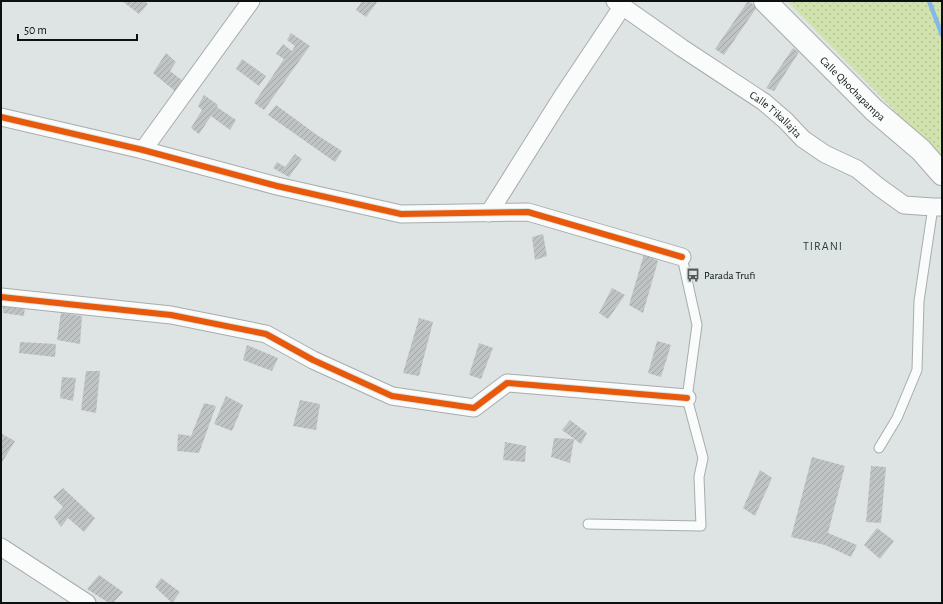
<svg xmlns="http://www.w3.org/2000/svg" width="943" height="604" font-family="'Alegreya Sans',sans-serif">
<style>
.grass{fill:url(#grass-dots)}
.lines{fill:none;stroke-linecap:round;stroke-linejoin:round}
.stream{stroke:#84b8e7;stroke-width:4.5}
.building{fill:url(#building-hatch)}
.service-casing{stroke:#a8acac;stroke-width:11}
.minor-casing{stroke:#a8acac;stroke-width:19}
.tertiary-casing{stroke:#a8acac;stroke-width:24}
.service{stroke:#fafbfb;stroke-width:9}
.minor{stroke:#fafbfb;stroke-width:17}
.tertiary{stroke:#fafbfb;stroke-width:22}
.cycleway-casing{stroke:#dbe6e4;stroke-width:8}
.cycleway{stroke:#e8590c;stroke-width:6}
.labels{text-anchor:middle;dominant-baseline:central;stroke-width:3;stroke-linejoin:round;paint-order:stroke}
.street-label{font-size:11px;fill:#0d1010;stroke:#dbe6e4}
.poi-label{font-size:11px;fill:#0d1010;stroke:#dbe6e4;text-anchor:start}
.neighbourhood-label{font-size:12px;letter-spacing:1px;fill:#323a39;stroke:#dbe6e4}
</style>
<defs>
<pattern id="grass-dots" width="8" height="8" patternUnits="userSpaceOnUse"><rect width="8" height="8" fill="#d2e2af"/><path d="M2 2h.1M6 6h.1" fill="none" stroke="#b3c196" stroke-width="1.8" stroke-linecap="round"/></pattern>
<pattern id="building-hatch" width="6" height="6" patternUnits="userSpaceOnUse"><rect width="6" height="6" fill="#bfc3c3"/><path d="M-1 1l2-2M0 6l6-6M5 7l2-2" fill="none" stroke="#a3a6a6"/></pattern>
</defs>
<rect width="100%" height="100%" fill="#dee3e3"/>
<path class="grass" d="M 787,1 L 942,1 L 942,159 Z"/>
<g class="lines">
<path class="stream" d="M 929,1 L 942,35"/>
</g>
<path class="building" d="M 122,1 L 144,1 L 148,4 L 139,14 Z
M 362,1 L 378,1 L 366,17 L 356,10 Z
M 748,1 L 757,7 L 724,55 L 715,49 Z
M 291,33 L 310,46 L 264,110 L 254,103 L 284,59 L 276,54 L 283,44 L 292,51 L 295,46 L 287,40 Z
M 793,48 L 799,52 L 774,91 L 766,88 Z
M 166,53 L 176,62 L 170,71 L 183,81 L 176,92 L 153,73 Z
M 242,59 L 266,76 L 259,86 L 236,69 Z
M 204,95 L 218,105 L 217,107 L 236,120 L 230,130 L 211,116 L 199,134 L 191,128 L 202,110 L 198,106 Z
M 276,105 L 317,135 L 342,151 L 335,162 L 268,115 Z
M 295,154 L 302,159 L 289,177 L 273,168 L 277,162 L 285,167 Z
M 543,234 L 547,256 L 535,260 L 532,237 Z
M 644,254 L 658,261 L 643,313 L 629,305 Z
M 612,288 L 625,295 L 608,319 L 599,313 Z
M 3,305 L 25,306 L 24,316 L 3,313 Z
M 61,313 L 82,316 L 80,344 L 57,340 Z
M 419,318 L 433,322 L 419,376 L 403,373 Z
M 657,341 L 671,345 L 661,377 L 648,373 Z
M 20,342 L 56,344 L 55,357 L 19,353 Z
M 479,343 L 493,348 L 481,379 L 469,375 Z
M 247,345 L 278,358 L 272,371 L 243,360 Z
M 86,371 L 100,371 L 96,413 L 81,410 Z
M 62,377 L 76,378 L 73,401 L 60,398 Z
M 226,396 L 243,405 L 232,431 L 214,424 Z
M 300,400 L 320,404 L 316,430 L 293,426 Z
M 204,403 L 216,406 L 199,453 L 177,451 L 178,434 L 191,436 Z
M 570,420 L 587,433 L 581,444 L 562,430 Z
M 2,434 L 15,441 L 1,464 L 1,436 Z
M 554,438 L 574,439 L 570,463 L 551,457 Z
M 505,442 L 526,446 L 525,462 L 503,460 Z
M 812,457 L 845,466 L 828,533 L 857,545 L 851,557 L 825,545 L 791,537 Z
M 871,466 L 886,467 L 881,523 L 866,522 Z
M 760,470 L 772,478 L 755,516 L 743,508 Z
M 63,488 L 95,518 L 84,532 L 68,518 L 61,527 L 54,517 L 63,507 L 53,497 Z
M 877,528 L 894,541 L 880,559 L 864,545 Z
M 99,575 L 123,592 L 113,603 L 109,603 L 87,589 Z
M 161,578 L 180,592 L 172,603 L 155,587 Z"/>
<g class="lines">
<g class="service-casing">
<path id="service" d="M 879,448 L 897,418 L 917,370 L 919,301 L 933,207
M 588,524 L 701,526 L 699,477 L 703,458 L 687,398 L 697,325 L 682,257"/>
</g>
<g class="minor-casing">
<g id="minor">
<path id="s1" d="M 615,1 L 682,48 L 764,102 L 786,121 L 803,139 L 825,154 L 857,169 L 879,187 L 904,205 L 933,207 L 942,207"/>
<path d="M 1,117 L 143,150 L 277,186 L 401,214 L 528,212 L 682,257"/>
<path d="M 143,150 L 251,1"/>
<path d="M 489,213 L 562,97 L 622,7"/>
<path d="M 1,297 L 171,315 L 266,334 L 313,360 L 392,396 L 474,408 L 507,383 L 687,398"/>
<path d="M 1,547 L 87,603"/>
</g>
</g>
<g class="tertiary-casing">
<g id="tertiary">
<path id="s2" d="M 765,1 L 874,110 L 921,150 L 942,174"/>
</g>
</g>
<use href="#service" class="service"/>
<use href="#minor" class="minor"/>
<use href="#tertiary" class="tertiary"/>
<g class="cycleway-casing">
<path id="cycleway" d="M 1,117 L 143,150 L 277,186 L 401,214 L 528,212 L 682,257
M 1,297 L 171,315 L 266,334 L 313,360 L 392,396 L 474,408 L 507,383 L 687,398"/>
</g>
<use href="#cycleway" class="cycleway"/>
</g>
<defs>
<g id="bus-bare" transform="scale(1.08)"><path d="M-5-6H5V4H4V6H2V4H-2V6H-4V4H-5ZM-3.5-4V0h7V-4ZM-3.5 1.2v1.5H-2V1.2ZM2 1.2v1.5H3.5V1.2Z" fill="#565a5a" stroke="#dbe6e4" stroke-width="2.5" paint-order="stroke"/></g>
</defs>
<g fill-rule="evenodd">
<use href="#bus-bare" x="693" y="275"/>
</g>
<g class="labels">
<g class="street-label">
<text stroke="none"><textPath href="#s2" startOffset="124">Calle Qhochapampa</textPath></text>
<text stroke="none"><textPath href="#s1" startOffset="197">Calle T'ikallajta</textPath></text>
</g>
<g class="poi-label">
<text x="704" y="275">Parada Trufi</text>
</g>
<g class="neighbourhood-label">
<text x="823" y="246">TIRANI</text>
</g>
</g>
<rect width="943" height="604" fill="none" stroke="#0d1010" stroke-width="4"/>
<path d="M18 34v6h119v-6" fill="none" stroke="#0d1010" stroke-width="2"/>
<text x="24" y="34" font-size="12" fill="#0d1010" stroke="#dbe6e4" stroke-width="3" paint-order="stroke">50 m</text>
</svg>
